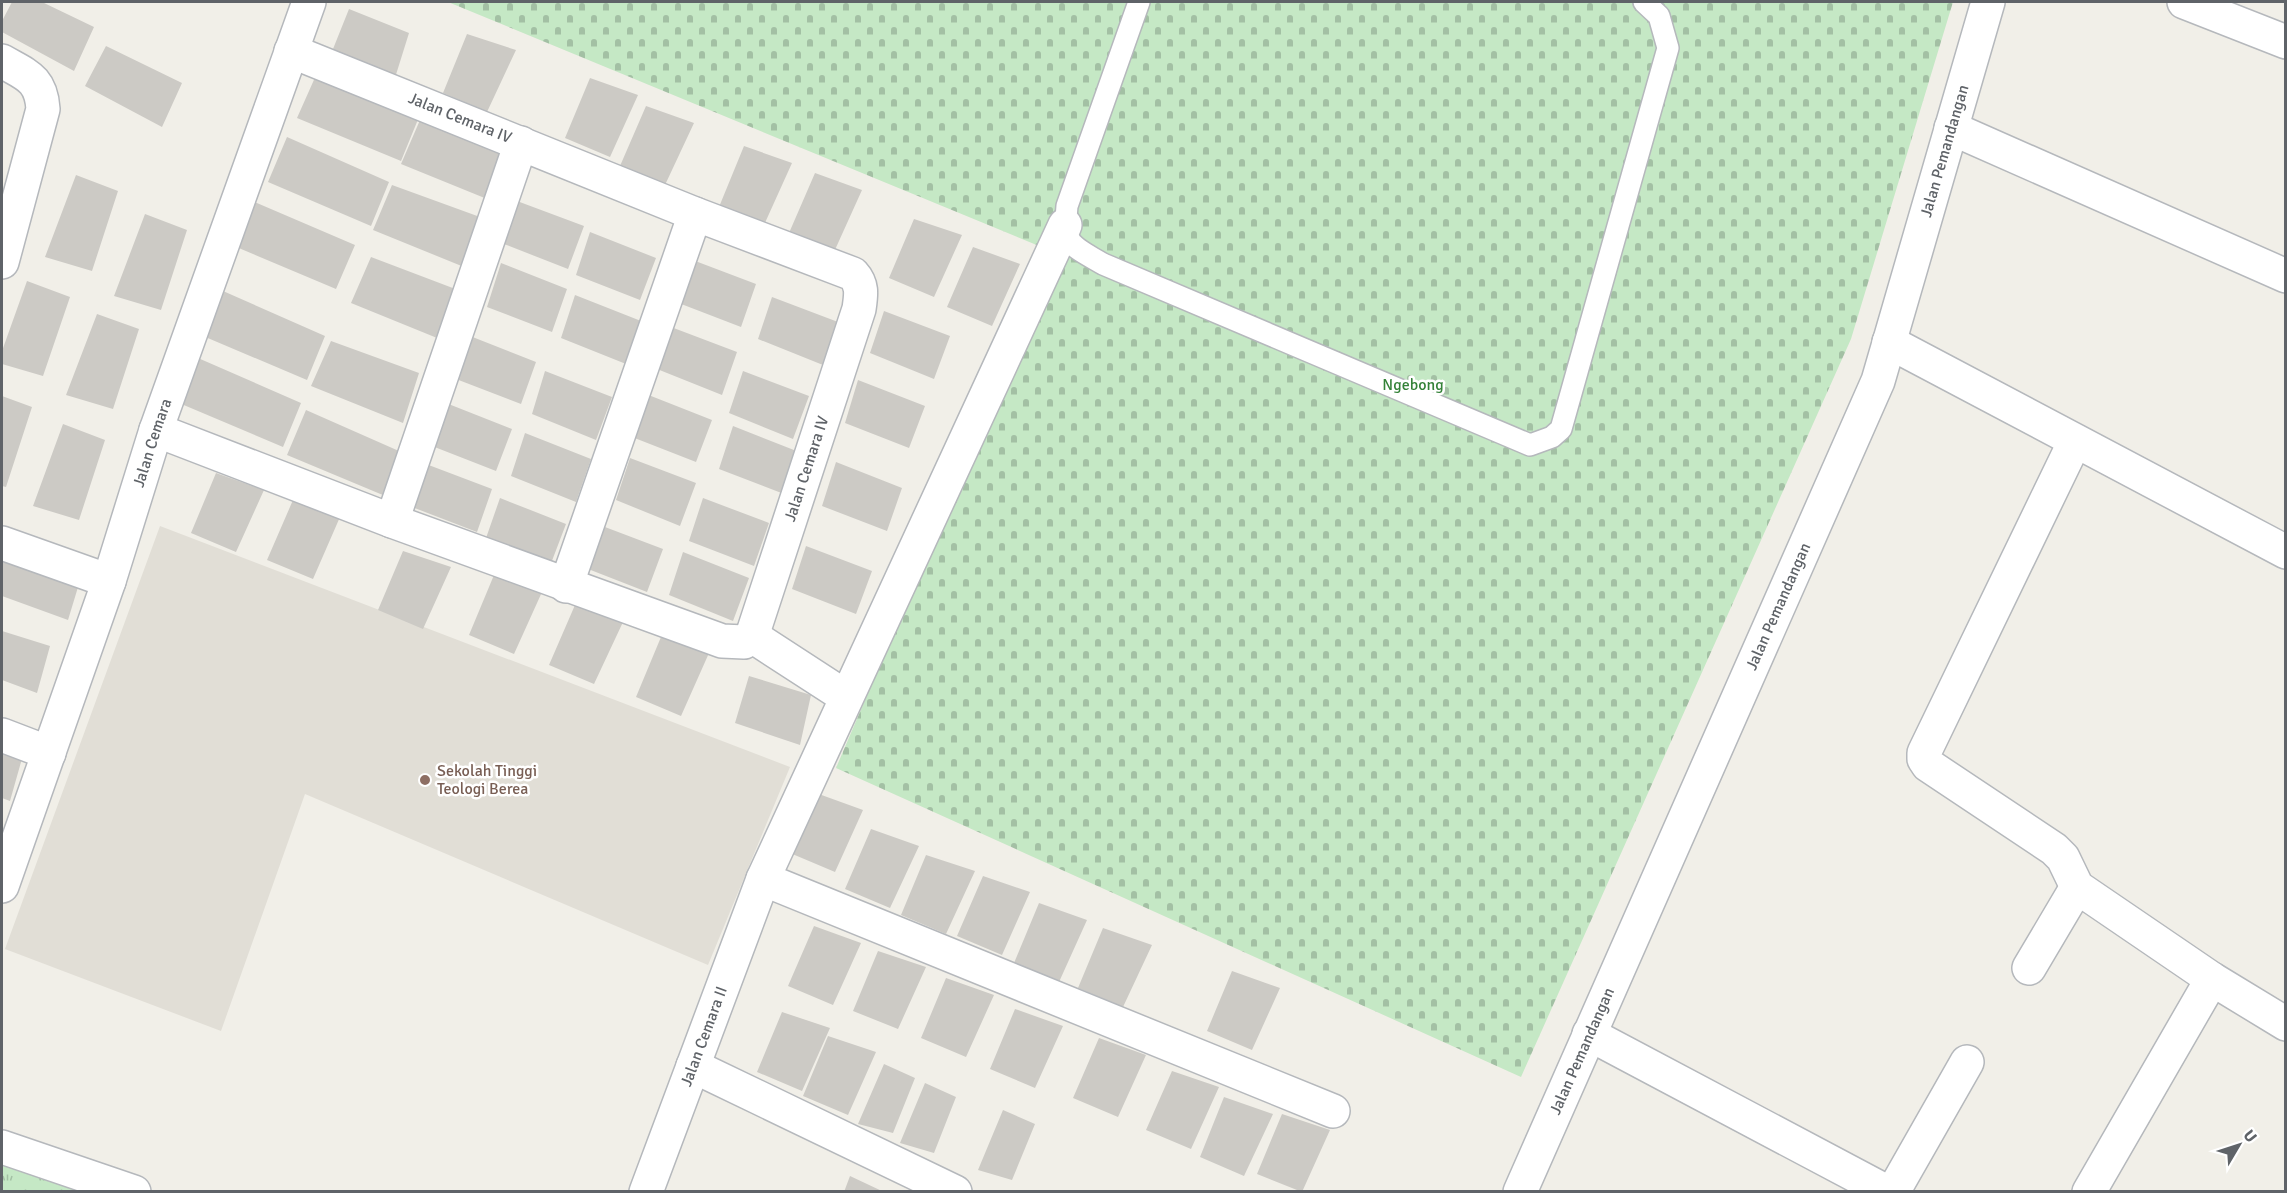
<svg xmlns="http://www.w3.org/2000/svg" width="2287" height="1193" font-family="Signika,sans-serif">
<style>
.education{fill:#e1ded6}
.grass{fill:url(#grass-tufts)}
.cemetery{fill:url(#cemetery-stones)}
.building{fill:#cccac5}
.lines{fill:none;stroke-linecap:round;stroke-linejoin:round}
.lane-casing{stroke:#b5b8bc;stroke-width:24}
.street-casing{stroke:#b5b8bc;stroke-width:36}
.lane{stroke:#fff;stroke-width:21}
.street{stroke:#fff;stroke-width:33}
.education-dot{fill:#8d6e63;stroke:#fff;stroke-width:2}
.labels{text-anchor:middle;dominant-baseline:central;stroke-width:5;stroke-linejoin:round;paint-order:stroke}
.street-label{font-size:16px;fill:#5f6368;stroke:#fff}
.park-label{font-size:16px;fill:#348238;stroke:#fff}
.education-label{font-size:16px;fill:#785e54;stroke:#fff;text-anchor:start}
</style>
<defs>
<pattern id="grass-tufts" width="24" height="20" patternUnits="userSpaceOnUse" patternTransform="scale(1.5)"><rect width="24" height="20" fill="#c5e8c5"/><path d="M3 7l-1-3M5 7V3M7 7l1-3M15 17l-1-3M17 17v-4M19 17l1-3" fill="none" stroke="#a3c0a4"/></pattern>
<pattern id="cemetery-stones" width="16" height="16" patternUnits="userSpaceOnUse" patternTransform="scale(1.5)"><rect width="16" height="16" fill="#c5e8c5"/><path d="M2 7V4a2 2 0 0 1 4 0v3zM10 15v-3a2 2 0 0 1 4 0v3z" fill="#a3c0a4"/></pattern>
</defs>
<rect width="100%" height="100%" fill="#f1efe8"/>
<path class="education" d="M 160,526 L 790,767 L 708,965 L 305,794 L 221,1031 L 5,949 Z"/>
<path class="grass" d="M 2,1147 L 134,1192 L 2,1192 Z"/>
<path class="cemetery" d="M 448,2 L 1953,2 L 1851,339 L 1521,1077 L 836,768 L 1056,253 Z"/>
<path class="building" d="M 12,2 L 42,2 L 94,27 L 74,71 L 2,32 L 2,21 Z
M 349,9 L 409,33 L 394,81 L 331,54 Z
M 467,34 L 516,50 L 487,112 L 443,93 Z
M 106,46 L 182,83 L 162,127 L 85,86 Z
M 317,73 L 419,117 L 401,161 L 297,118 Z
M 590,78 L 638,95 L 610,157 L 565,138 Z
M 646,106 L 694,123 L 665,185 L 620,166 Z
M 420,120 L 508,152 L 492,201 L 401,164 Z
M 287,137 L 389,182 L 371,226 L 268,182 Z
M 744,146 L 792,163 L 764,225 L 719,207 Z
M 815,173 L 862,190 L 834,252 L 789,233 Z
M 76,175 L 118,191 L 92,271 L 45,257 Z
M 392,185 L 480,217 L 464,267 L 373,230 Z
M 252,201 L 355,245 L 336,289 L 234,246 Z
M 517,201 L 584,226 L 568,269 L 504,244 Z
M 145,214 L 187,230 L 161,310 L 114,296 Z
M 914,219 L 962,235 L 934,297 L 889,278 Z
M 590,232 L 656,258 L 640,300 L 576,275 Z
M 973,247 L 1020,264 L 992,326 L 947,307 Z
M 371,257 L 458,290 L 442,340 L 351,303 Z
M 690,259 L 756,284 L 741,327 L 676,302 Z
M 501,263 L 567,289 L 552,332 L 487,307 Z
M 27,281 L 70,297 L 43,376 L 2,364 L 2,351 Z
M 223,291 L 325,336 L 307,380 L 203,336 Z
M 575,295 L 641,321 L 626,364 L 561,338 Z
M 772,297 L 838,322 L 823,365 L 758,339 Z
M 884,311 L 950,336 L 934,379 L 870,353 Z
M 97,314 L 139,329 L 113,409 L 66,395 Z
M 671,327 L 737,352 L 722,395 L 657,369 Z
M 470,336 L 536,362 L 521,404 L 456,379 Z
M 331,341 L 419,373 L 403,423 L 311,386 Z
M 198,358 L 301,403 L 283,447 L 179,403 Z
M 545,371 L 612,397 L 596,440 L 532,414 Z
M 743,371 L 809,396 L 793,439 L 729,413 Z
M 858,380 L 925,406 L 909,448 L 845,423 Z
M 646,394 L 712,420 L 696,462 L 632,437 Z
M 2,396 L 32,407 L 6,487 L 2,486 Z
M 446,403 L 512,429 L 496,471 L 432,446 Z
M 306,410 L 408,455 L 390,498 L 287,455 Z
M 63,424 L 105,440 L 79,520 L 33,506 Z
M 733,426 L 799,452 L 784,494 L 719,469 Z
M 525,433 L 591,459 L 576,502 L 511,476 Z
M 630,458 L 696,483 L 680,526 L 616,500 Z
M 836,462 L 902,488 L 887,531 L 822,506 Z
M 426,464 L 492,489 L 477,532 L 412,507 Z
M 216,473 L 264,490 L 236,552 L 191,533 Z
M 500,498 L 566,524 L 550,566 L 485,541 Z
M 703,498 L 769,523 L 754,566 L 689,541 Z
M 293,500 L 340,517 L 313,579 L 267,560 Z
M 597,524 L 663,549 L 647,592 L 583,567 Z
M 806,546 L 872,571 L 856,614 L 792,589 Z
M 2,547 L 82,574 L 68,620 L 2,596 Z
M 403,551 L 451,567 L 423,629 L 378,610 Z
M 683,552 L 749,578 L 733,621 L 669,595 Z
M 494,575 L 542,592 L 514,654 L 469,635 Z
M 575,605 L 623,622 L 594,684 L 549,665 Z
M 2,631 L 50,646 L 37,693 L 2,680 Z
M 661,637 L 709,653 L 681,716 L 636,697 Z
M 749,676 L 811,695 L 800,745 L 735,723 Z
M 2,747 L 23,755 L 10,801 L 2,798 Z
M 816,793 L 863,810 L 835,872 L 790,853 Z
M 871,829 L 919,846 L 890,908 L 845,889 Z
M 926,855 L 975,871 L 946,934 L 901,915 Z
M 983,876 L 1030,892 L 1002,955 L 957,936 Z
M 1039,903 L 1087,920 L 1059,982 L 1014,963 Z
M 814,926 L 861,943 L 833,1005 L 788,986 Z
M 1103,928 L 1152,945 L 1123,1007 L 1078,988 Z
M 878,951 L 926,967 L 898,1029 L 853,1011 Z
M 1232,971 L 1280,988 L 1252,1050 L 1207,1031 Z
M 946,978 L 994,995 L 966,1057 L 921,1038 Z
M 1015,1009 L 1063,1026 L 1035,1088 L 990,1069 Z
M 782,1012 L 830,1028 L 802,1091 L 757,1072 Z
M 828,1036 L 876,1052 L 848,1115 L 803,1096 Z
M 1099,1038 L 1146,1055 L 1118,1117 L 1073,1098 Z
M 884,1064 L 915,1078 L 893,1133 L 858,1124 Z
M 1172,1071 L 1219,1087 L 1191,1149 L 1146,1130 Z
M 925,1083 L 956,1097 L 934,1153 L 900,1143 Z
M 1224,1097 L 1273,1114 L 1244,1176 L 1200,1157 Z
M 1003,1110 L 1035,1124 L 1012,1180 L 978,1170 Z
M 1282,1114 L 1330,1130 L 1302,1192 L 1257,1174 Z
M 850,1176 L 884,1192 L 844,1192 Z"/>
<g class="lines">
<g class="lane-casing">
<path id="lane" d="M 1139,2 L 1067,206 C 1063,246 1071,245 1103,264 L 1530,445 L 1552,437 L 1561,429 L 1668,48 L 1659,16 L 1644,2"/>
</g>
<g class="street-casing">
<g id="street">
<path d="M 2184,2 L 2286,42"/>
<path d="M 2,61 C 26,75 41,78 43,109 L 2,262"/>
<path d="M 1951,128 L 2286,276"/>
<path d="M 1889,342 L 2286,552"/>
<path id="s1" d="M 156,430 L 392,521 L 722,641 L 744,642 L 752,636 L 859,309 C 861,295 863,285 853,274 L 695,214 L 291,51"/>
<path d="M 2075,441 L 1924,753 L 1924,759 L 1928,765 L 2054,849 L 2063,858 L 2077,887 L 2212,979 L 2286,1024"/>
<path d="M 392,521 L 521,143"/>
<path d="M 2,543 L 109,581"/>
<path d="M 566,586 L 695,214"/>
<path d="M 752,636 L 846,697"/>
<path d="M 2,735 L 49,753"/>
<path d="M 763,879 L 1333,1111"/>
<path id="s2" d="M 2,886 L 109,581 L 156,430 L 309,2"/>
<path d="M 2029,968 L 2077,887"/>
<path d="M 1589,1034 L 1887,1192"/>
<path d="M 693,1066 L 955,1192"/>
<path d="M 2,1147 L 134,1192"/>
<path id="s3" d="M 646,1192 L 763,879 L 1065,225"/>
<path id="s4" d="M 1520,1192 L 1878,381 L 1988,2"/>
<path d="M 1893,1192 L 1967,1062"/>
<path d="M 2089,1192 L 2212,979"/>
</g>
</g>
<use href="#lane" class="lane"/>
<use href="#street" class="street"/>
</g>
<circle class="education-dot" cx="425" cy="780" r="6"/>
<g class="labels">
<g class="street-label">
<text transform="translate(460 118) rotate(22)">Jalan Cemara IV</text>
<text stroke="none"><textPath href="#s4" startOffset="1126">Jalan Pemandangan</textPath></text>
<text stroke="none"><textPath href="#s2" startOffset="468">Jalan Cemara</textPath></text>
<text stroke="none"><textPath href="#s1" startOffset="812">Jalan Cemara IV</textPath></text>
<text stroke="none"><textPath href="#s4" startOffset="640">Jalan Pemandangan</textPath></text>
<text stroke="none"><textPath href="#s3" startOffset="166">Jalan Cemara II</textPath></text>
<text stroke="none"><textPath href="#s4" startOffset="154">Jalan Pemandangan</textPath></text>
</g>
<g class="park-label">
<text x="1413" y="385">Ngebong</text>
</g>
<g class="education-label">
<text x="437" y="771">Sekolah Tinggi<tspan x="437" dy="18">Teologi Berea</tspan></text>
</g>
</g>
<rect width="2287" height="1193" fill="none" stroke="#5f6368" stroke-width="6"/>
<g transform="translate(2239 1145) rotate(51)" stroke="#ffffff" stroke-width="4.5" paint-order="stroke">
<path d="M0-4.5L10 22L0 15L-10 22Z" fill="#5f6368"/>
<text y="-9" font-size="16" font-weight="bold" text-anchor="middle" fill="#5f6368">U</text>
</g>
</svg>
